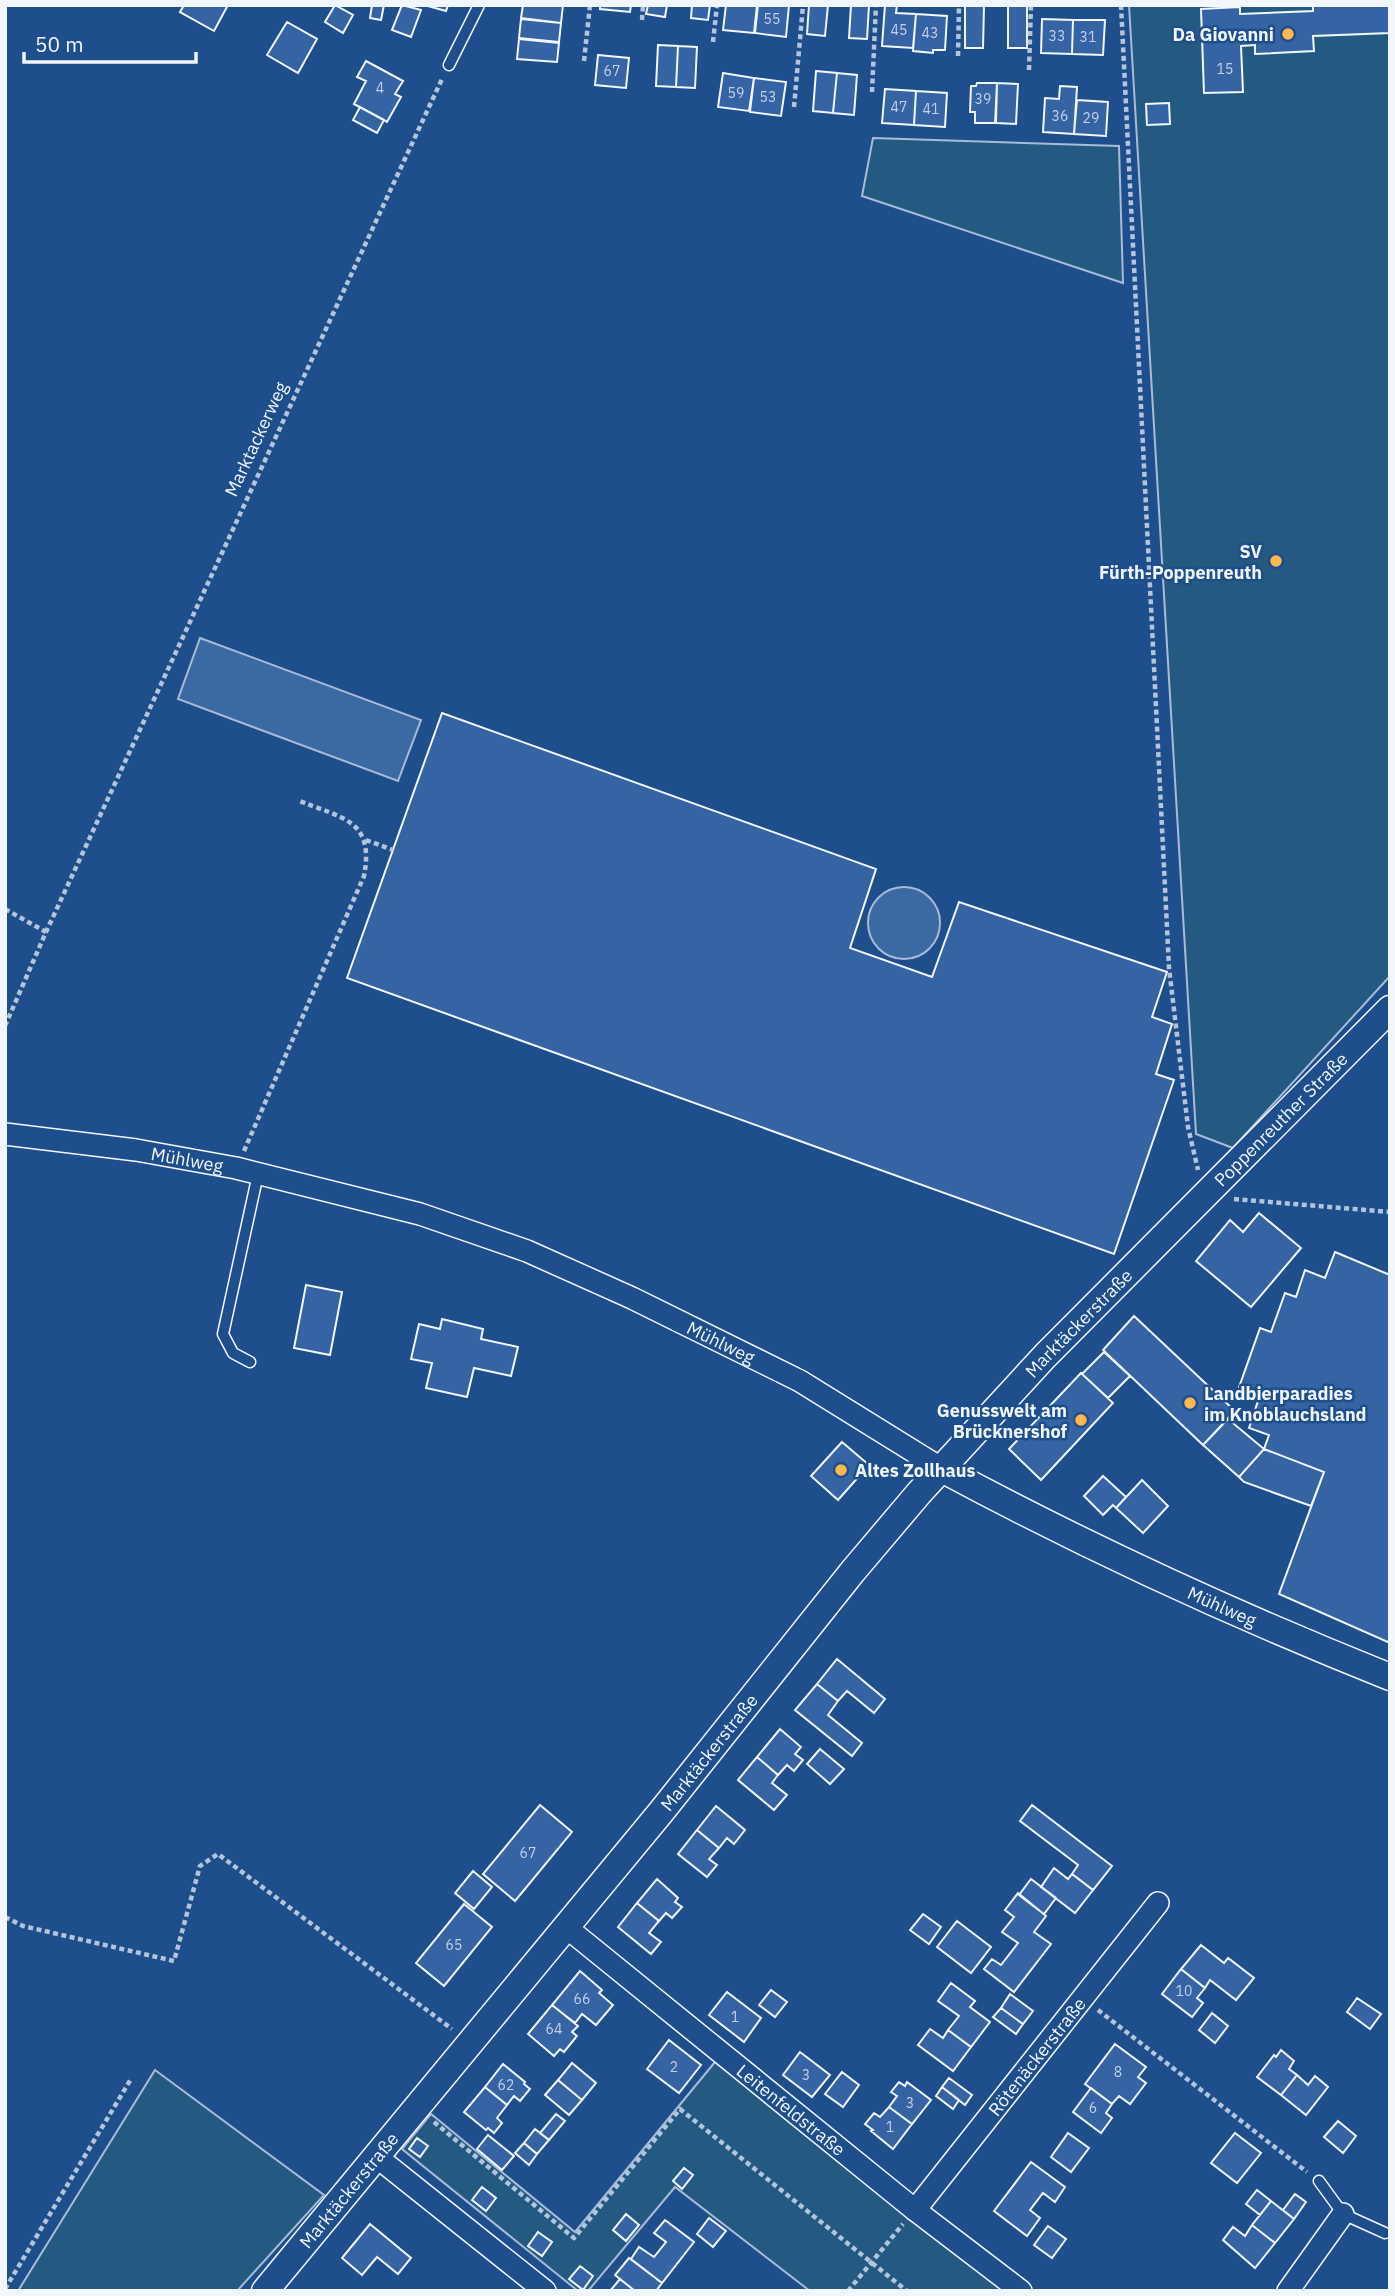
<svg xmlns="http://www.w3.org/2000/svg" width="1395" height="2296" font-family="'IBM Plex Sans',sans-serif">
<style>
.green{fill:#245a82;stroke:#a8bbd7;stroke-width:2}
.water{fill:#3b69a3;stroke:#a8bbd7;stroke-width:2}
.building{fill:#3563a3;stroke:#f2f6ff;stroke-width:2}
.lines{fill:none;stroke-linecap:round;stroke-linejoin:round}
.service-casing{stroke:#f2f6ff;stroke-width:13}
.minor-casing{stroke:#f2f6ff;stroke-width:24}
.tertiary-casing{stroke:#f2f6ff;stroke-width:29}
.path{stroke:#b3c4dc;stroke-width:4.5;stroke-dasharray:5 3.5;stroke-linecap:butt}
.service{stroke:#1f4e8c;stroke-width:10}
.minor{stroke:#1f4e8c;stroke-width:21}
.tertiary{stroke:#1f4e8c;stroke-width:26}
.poi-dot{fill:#ffb74d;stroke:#1f4e8c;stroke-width:2.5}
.labels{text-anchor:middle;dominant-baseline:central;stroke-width:5;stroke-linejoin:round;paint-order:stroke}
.number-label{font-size:14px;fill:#c3d1e8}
.poi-label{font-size:18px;font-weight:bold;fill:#f2f6ff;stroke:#1f4e8c;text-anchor:end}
.street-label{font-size:18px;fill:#f2f6ff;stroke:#1f4e8c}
</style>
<rect width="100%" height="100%" fill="#1f4e8c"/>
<path class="green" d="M 1129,5 L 1390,5 L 1390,976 L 1233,1148 L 1196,1134 Z
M 873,138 L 1119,146 L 1123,283 L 862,196 Z
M 715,2062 L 1009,2291 L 810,2291 L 675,2187 L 588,2291 L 578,2291 L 402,2149 L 431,2114 L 575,2232 Z
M 155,2070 L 324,2195 L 237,2291 L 18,2291 Z"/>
<path class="water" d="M 200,638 L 421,720 L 398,781 L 178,699 Z
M868 923a36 36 0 1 1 72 0a36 36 0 1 1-72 0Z"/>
<path class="building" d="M 184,5 L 228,5 L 214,31 L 180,12 Z
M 335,5 L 353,15 L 343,33 L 325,22 Z
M 372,5 L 384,5 L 381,20 L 370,18 Z
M 402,5 L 421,10 L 411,37 L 392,30 Z
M 424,5 L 448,5 L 446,11 Z
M 523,5 L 563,5 L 561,23 L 521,18 Z
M 600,5 L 631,5 L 630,12 L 600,9 Z
M 648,5 L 667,5 L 665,17 L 646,14 Z
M 692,5 L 710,5 L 708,20 L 691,18 Z
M 726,5 L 757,5 L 754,33 L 723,30 Z
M 758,5 L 789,5 L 786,37 L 755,33 Z
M 809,5 L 828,5 L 825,36 L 807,34 Z
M 851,5 L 869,5 L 867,39 L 849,38 Z
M 885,5 L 897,5 L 896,13 L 916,14 L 913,48 L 882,46 Z
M 965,5 L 984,5 L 983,48 L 965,48 Z
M 1008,5 L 1027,5 L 1027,48 L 1008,48 Z
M 1313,5 L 1390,5 L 1390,33 L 1313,36 L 1314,51 L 1255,54 L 1255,45 L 1241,46 L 1243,92 L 1204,93 L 1201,9 L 1240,7 L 1240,14 L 1313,11 Z
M 916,14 L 947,16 L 945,50 L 933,50 L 933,53 L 913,51 Z
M 521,19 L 561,23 L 559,42 L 519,38 Z
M 1042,19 L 1073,20 L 1072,54 L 1041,53 Z
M 1073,20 L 1105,20 L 1103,55 L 1072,54 Z
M 287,22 L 317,39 L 298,73 L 267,55 Z
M 519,39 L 559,43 L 557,62 L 517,59 Z
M 658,45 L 678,46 L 676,87 L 656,86 Z
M 678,46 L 697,47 L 695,88 L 676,87 Z
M 598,55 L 629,58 L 626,88 L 595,85 Z
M 366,61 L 403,81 L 395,94 L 401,97 L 387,122 L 354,104 L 366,81 L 357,77 Z
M 816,71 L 837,73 L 833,113 L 813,111 Z
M 723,73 L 754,78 L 749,111 L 718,107 Z
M 837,73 L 857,75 L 854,115 L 833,113 Z
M 754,78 L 786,82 L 781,116 L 750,112 Z
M 977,83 L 997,83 L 995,123 L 975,123 L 975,112 L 970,112 L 971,86 L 976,86 Z
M 997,83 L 1018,84 L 1016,124 L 996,123 Z
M 1060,86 L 1077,87 L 1074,134 L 1043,132 L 1045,98 L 1059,99 Z
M 885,89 L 916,91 L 914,125 L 882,123 Z
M 916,91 L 947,93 L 945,127 L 914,125 Z
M 1077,100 L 1108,102 L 1106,136 L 1074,134 Z
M 1169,103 L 1170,124 L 1147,125 L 1146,104 Z
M 360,107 L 384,120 L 377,133 L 353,120 Z
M 442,713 L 876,869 L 850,948 L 932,977 L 959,902 L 1167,972 L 1152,1017 L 1172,1024 L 1156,1074 L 1174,1080 L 1114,1254 L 347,978 Z
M 1259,1213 L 1301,1248 L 1251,1307 L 1196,1261 L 1230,1220 L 1243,1232 Z
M 1335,1252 L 1390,1275 L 1390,1643 L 1279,1594 L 1324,1472 L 1264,1449 L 1269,1435 L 1249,1428 L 1258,1401 L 1237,1393 L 1260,1328 L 1271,1332 L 1285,1293 L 1296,1297 L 1305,1270 L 1325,1278 Z
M 306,1285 L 342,1292 L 330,1355 L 294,1348 Z
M 1134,1316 L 1235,1411 L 1203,1445 L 1103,1350 Z
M 442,1319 L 483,1329 L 481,1339 L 518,1347 L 511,1376 L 474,1368 L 467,1397 L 426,1388 L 432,1363 L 411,1359 L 419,1324 L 440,1329 Z
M 1104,1352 L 1130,1376 L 1108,1398 L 1082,1374 Z
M 1081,1373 L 1113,1403 L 1041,1480 L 1009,1449 Z
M 1228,1419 L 1264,1449 L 1239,1477 L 1203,1445 Z
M 842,1442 L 869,1465 L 838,1500 L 811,1476 Z
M 1264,1449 L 1324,1472 L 1311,1506 L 1244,1482 L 1239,1477 Z
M 1103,1476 L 1126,1497 L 1116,1508 L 1113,1505 L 1103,1515 L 1084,1496 Z
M 1142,1480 L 1168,1506 L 1143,1533 L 1116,1508 Z
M 837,1659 L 885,1699 L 874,1713 L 847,1691 L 838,1701 L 817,1684 Z
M 817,1684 L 838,1701 L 828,1715 L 862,1743 L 852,1756 L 795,1710 Z
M 780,1729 L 801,1747 L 795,1754 L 803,1760 L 794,1771 L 787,1765 L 778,1775 L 757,1757 Z
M 820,1749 L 844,1769 L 830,1784 L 807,1764 Z
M 757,1757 L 778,1775 L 772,1783 L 787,1795 L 774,1810 L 738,1780 Z
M 540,1805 L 572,1832 L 515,1901 L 483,1874 Z
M 1032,1805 L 1112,1866 L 1093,1890 L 1072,1874 L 1078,1865 L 1020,1821 Z
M 716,1806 L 745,1830 L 734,1844 L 727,1838 L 719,1848 L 697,1830 Z
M 697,1830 L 719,1848 L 709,1859 L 717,1865 L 707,1877 L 678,1854 Z
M 1054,1868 L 1068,1879 L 1072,1874 L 1093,1890 L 1075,1913 L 1041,1887 Z
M 473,1871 L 492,1887 L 474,1909 L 455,1893 Z
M 657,1879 L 678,1898 L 675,1902 L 682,1907 L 672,1918 L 666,1913 L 659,1921 L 637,1903 Z
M 1031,1879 L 1056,1898 L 1044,1914 L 1019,1895 Z
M 1018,1893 L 1046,1916 L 1034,1932 L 1051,1944 L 1014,1992 L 984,1969 L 992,1959 L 1001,1965 L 1018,1943 L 1002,1932 L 1014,1917 L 1005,1910 Z
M 637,1903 L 659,1921 L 649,1933 L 661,1942 L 651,1954 L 618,1927 Z
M 464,1904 L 492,1927 L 444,1986 L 416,1963 Z
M 923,1914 L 941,1927 L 929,1944 L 910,1930 Z
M 957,1921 L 991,1947 L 971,1973 L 937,1947 Z
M 1201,1945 L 1224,1963 L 1228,1958 L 1254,1978 L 1236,2000 L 1210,1980 L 1205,1988 L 1181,1969 Z
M 1181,1969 L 1205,1988 L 1197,1998 L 1203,2003 L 1192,2017 L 1162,1994 Z
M 580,1971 L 602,1990 L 599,1993 L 613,2005 L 596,2025 L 582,2014 L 575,2023 L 552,2005 Z
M 951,1983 L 975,2001 L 970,2007 L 990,2022 L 971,2047 L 948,2030 L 959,2016 L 938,2001 Z
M 771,1990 L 787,2002 L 775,2017 L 759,2005 Z
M 727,1992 L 761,2018 L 744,2042 L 709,2015 Z
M 1010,1994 L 1033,2011 L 1023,2024 L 1001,2008 Z
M 1357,1998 L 1381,2014 L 1370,2029 L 1347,2012 Z
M 552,2005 L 578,2026 L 572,2032 L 577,2036 L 564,2052 L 560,2049 L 554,2056 L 528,2034 Z
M 1001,2008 L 1023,2024 L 1016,2034 L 993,2017 Z
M 1212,2013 L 1228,2026 L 1215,2043 L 1199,2030 Z
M 930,2029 L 943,2038 L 948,2030 L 971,2047 L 953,2071 L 918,2045 Z
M 669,2040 L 701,2065 L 679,2093 L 647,2069 Z
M 1115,2044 L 1146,2067 L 1138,2077 L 1146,2083 L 1130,2104 L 1119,2096 L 1112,2104 L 1085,2084 Z
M 1281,2050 L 1294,2061 L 1289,2069 L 1297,2075 L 1281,2095 L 1257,2077 L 1274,2055 L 1276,2057 Z
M 800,2052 L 830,2075 L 812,2097 L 783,2075 Z
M 572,2063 L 596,2083 L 582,2100 L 558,2080 Z
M 503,2064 L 525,2082 L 524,2084 L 530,2089 L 520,2101 L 514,2096 L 507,2105 L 485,2087 Z
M 842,2072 L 859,2085 L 843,2107 L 825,2094 Z
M 1297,2075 L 1308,2085 L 1315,2076 L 1328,2087 L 1306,2115 L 1281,2095 Z
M 949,2078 L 972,2095 L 965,2105 L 942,2087 Z
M 558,2080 L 582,2100 L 569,2115 L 545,2095 Z
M 899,2082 L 905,2086 L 907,2082 L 931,2100 L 912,2124 L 889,2107 L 897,2096 L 891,2092 Z
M 485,2087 L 507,2105 L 497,2118 L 502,2123 L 494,2133 L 488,2128 L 486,2130 L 464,2112 Z
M 942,2087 L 959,2100 L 953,2109 L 936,2096 Z
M 1091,2088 L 1112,2104 L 1106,2113 L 1112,2118 L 1101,2133 L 1073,2112 Z
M 889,2107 L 912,2124 L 893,2149 L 871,2131 L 873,2130 L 865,2124 L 874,2113 L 880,2117 Z
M 556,2114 L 565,2121 L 549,2140 L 540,2133 Z
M 1338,2121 L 1356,2136 L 1343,2153 L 1324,2137 Z
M 535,2129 L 549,2140 L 537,2154 L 524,2143 Z
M 1068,2133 L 1089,2148 L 1071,2172 L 1051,2157 Z
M 1235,2133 L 1261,2153 L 1237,2183 L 1211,2163 Z
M 488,2135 L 514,2156 L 502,2170 L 477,2149 Z
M 417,2138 L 428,2146 L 420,2157 L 409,2149 Z
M 524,2143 L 537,2154 L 529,2165 L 515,2153 Z
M 1031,2162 L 1065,2187 L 1055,2202 L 1043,2193 L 1030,2210 L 1040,2218 L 1027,2236 L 994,2211 Z
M 684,2168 L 693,2175 L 682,2189 L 673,2181 Z
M 482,2187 L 496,2198 L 486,2211 L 472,2200 Z
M 1257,2190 L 1271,2201 L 1260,2215 L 1246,2204 Z
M 1295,2194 L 1306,2202 L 1294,2219 L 1283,2210 Z
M 1271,2201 L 1294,2219 L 1275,2243 L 1252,2225 Z
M 626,2214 L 639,2225 L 626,2241 L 613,2230 Z
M 709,2218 L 726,2231 L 713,2247 L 697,2234 Z
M 665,2220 L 694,2242 L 662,2283 L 631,2259 L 639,2247 L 654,2257 L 666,2242 L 654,2233 Z
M 370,2224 L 411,2258 L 398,2274 L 377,2257 L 362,2275 L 342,2258 Z
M 1252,2225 L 1275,2243 L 1255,2268 L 1223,2240 L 1233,2227 L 1245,2236 Z
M 1048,2226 L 1066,2239 L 1052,2258 L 1034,2245 Z
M 538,2232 L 552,2242 L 542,2256 L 528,2246 Z
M 629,2258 L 662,2283 L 656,2291 L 635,2291 L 615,2275 Z
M 580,2266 L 593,2276 L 583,2290 L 569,2279 Z
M 620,2279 L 635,2291 L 610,2291 Z"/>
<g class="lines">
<g class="service-casing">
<path id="service" d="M 449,65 L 479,5
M 250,1362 L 233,1353 L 223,1334 L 258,1174
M 1319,2181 L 1343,2214 L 1385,2233"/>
</g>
<g class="minor-casing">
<g id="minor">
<path id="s1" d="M 5,1134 L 136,1150 L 236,1168 L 420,1214 L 527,1251 L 632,1298 L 800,1381 L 942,1469"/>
<path id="s2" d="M 566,1927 L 915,2210 L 1021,2291"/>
<path d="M 377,2157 L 545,2291"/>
<path id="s3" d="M 915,2210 L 1158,1903"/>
<path d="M 1288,2291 L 1343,2214"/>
</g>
</g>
<g class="tertiary-casing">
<g id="tertiary">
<path id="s4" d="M 942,1469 C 1087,1547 1237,1616 1390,1677"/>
<path id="s5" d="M 265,2291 L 661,1812 L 853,1571 L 919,1493 L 1045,1356 L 1390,1009"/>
</g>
</g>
<path class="path" d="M 1121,5 L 1169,968 L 1188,1127 L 1198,1170
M 642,20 L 643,5
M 713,42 L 717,5
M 958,56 L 959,5
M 584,61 L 590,5
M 1029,70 L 1031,5
M 872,92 L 876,5
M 794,107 L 803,5
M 366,840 L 393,850
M 5,909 L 46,932
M 5,1026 L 46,932 L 442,79
M 244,1151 L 364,876 C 375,819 341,818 297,800
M 1234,1199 L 1390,1212
M 5,1917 L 23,1926 L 174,1961 L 200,1866 L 218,1854 L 452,2029
M 1098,2010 L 1307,2172
M 434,2122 L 574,2238 L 680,2109 L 907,2291
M 5,2289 L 131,2079
M 848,2291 L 903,2224"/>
<use href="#service" class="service"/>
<use href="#minor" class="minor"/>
<use href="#tertiary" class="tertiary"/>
</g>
<g class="poi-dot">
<circle cx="1288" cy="34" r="7"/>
<circle cx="1276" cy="561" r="7"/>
<circle cx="1190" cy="1403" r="7"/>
<circle cx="1081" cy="1420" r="7"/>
<circle cx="841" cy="1470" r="7"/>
</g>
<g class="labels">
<g class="number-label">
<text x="772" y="19">55</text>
<text x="899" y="30">45</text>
<text x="930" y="33">43</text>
<text x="1057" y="36">33</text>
<text x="1088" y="37">31</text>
<text x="1225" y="69">15</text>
<text x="612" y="71">67</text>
<text x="380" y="88">4</text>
<text x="736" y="93">59</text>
<text x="768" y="97">53</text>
<text x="983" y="99">39</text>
<text x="899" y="107">47</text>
<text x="931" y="109">41</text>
<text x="1060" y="116">36</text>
<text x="1091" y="118">29</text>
<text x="528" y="1853">67</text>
<text x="454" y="1945">65</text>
<text x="1184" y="1991">10</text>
<text x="582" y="1999">66</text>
<text x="735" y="2017">1</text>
<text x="554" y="2029">64</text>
<text x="674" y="2067">2</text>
<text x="1118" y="2072">8</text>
<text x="806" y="2075">3</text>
<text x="506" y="2085">62</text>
<text x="910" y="2103">3</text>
<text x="1093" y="2108">6</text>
<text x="890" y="2127">1</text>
</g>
<g class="poi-label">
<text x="1274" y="34">Da Giovanni</text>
<text x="1262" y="551">SV<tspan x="1262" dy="21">Fürth-Poppenreuth</tspan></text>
<text x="1204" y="1393" text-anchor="start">Landbierparadies<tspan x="1204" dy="21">im Knoblauchsland</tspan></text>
<text x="1067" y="1410">Genusswelt am<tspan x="1067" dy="21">Brücknershof</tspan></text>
<text x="855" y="1470" text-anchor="start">Altes Zollhaus</text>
</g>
<g class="street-label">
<text transform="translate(256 439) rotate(-65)">Marktackerweg</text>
<text stroke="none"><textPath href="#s5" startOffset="1552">Poppenreuther Straße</textPath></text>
<text stroke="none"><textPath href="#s1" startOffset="184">Mühlweg</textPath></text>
<text stroke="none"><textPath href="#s5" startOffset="1265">Marktäckerstraße</textPath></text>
<text stroke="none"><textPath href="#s1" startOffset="751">Mühlweg</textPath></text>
<text stroke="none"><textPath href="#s4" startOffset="312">Mühlweg</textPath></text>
<text stroke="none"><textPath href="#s5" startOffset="698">Marktäckerstraße</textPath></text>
<text stroke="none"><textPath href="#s3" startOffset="196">Rötenäckerstraße</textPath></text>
<text stroke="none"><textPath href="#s2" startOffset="290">Leitenfeldstraße</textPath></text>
<text stroke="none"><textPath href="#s5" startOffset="131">Marktäckerstraße</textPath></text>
</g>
</g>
<rect width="1395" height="2296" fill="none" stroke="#f2f6ff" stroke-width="14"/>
<path d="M24 52v10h172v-10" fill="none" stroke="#f2f6ff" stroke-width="3.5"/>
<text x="35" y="52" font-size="21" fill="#f2f6ff" stroke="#1f4e8c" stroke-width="5" paint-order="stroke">50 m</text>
</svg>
